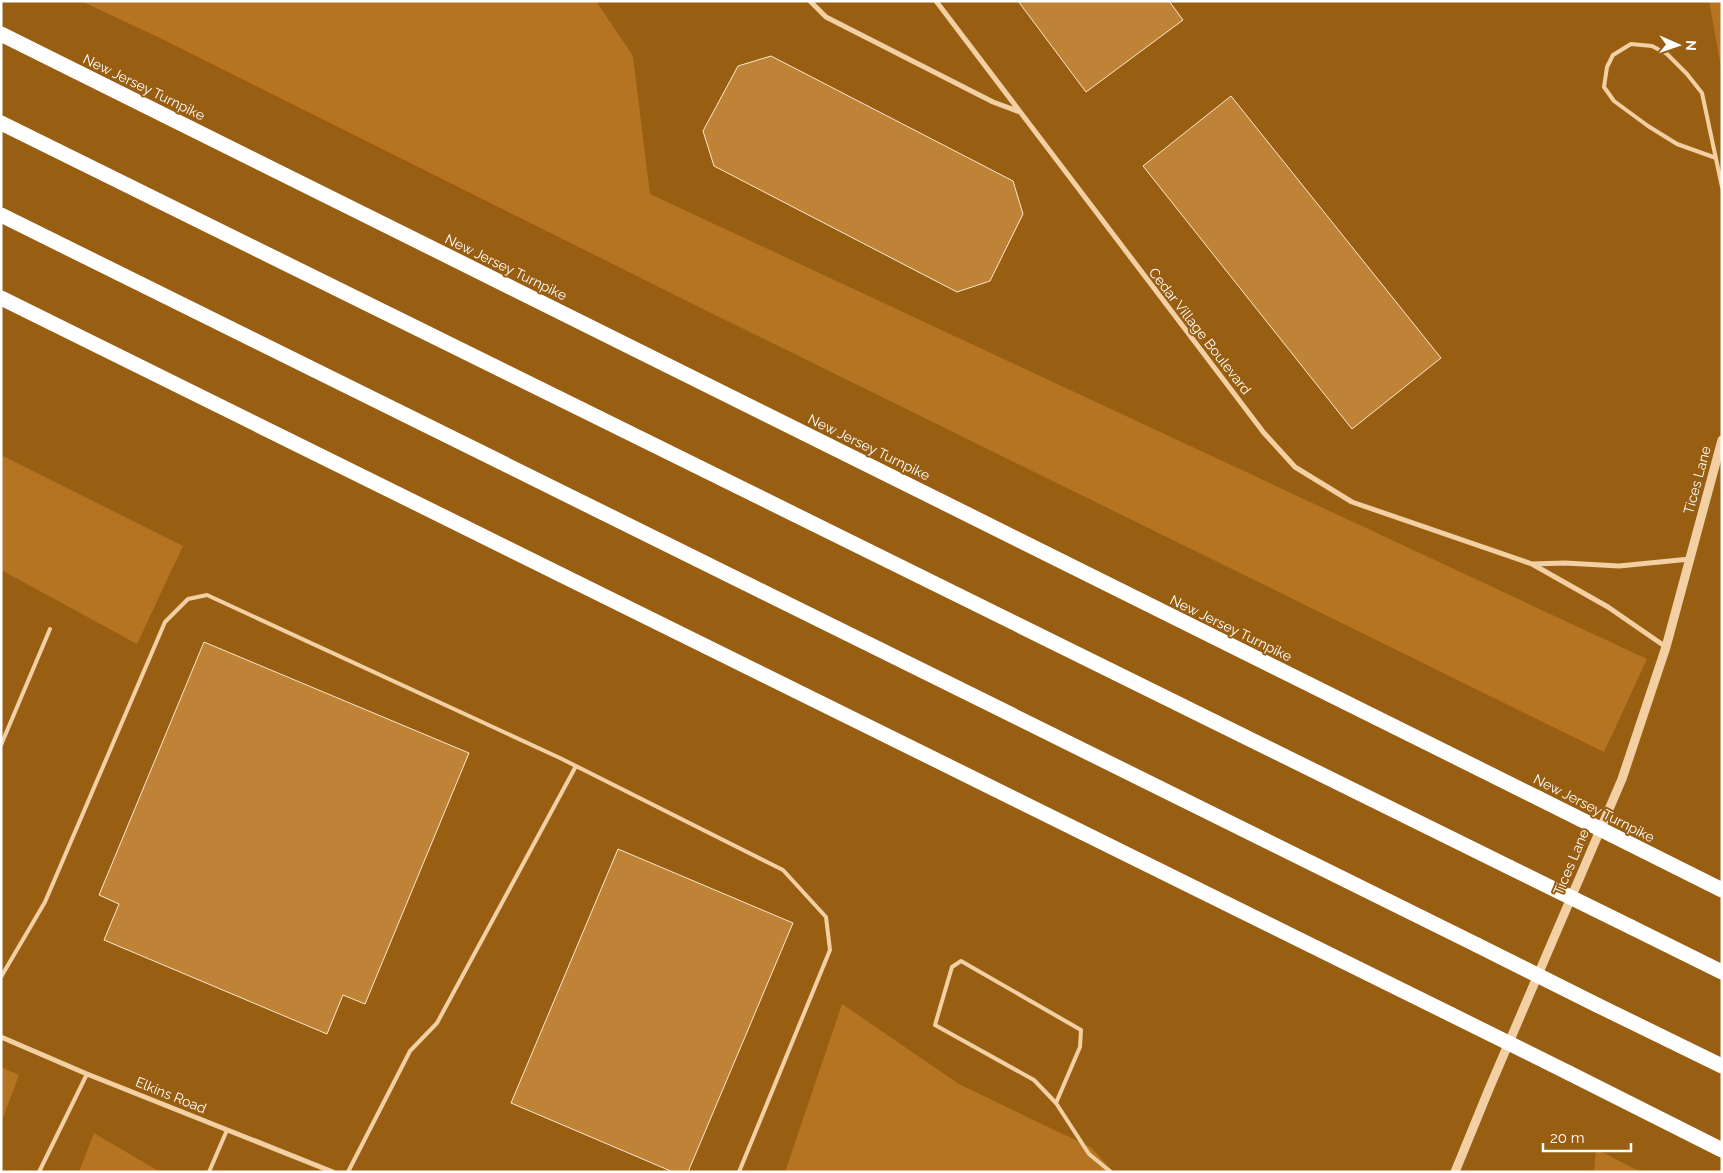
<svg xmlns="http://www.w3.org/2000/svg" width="1723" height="1173" font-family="Raleway,sans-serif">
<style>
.green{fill:#b57421}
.building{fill:#be8336;stroke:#fde7cc}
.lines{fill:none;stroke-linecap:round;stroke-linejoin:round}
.service{stroke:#f3d0a4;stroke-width:4}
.minor{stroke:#f3d0a4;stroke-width:5}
.tertiary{stroke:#f3d0a4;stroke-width:9}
.motorway{stroke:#fff;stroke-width:15}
.motorway-bridge{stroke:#fff;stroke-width:15}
.labels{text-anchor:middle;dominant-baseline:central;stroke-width:4;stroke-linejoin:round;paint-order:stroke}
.street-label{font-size:14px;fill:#fff;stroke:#985e12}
</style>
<rect width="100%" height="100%" fill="#985e12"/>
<path class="green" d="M 81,1 L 596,1 L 633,56 L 650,194 L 1647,659 L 1604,752 L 713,314 L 162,39 Z
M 1709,1 L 1722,1 L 1722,73 Z
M 1,455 L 183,546 L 137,644 L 1,570 Z
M 842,1004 L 959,1084 L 1092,1148 L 1113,1172 L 785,1172 Z
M 1,1067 L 19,1075 L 1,1123 Z
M 94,1133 L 160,1172 L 79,1172 Z
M 1596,1149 L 1641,1172 L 1594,1172 Z"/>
<path class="building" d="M 1018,1 L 1169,1 L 1183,20 L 1086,92 Z
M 771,56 L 1013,181 L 1023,214 L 990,281 L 957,292 L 714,166 L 703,131 L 738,66 Z
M 1231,96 L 1441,358 L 1352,429 L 1143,166 Z
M 204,642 L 469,753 L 365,1004 L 343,995 L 327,1034 L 104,940 L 119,904 L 99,895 Z
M 618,849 L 793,923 L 688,1172 L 673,1172 L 511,1103 Z"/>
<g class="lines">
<path class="service" d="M 1716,158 L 1677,144 L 1648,126 L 1614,101 L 1604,87 L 1607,67 L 1613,55 L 1631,44 L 1652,46 L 1667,54 L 1687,74 L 1702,93 L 1722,187
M 1,745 L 50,629
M 1,977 L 45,902 L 165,622 L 188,599 L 207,595 L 560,758 L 783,870 L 826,917 L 830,950 L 739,1172
M 1056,1103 L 1034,1080 L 935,1025 L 952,967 L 961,961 L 1081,1030 L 1080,1047 L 1056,1103 L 1089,1154 L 1111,1172
M 39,1172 L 87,1074
M 209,1172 L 227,1130
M 348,1172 L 410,1051 L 437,1023 L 576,766"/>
<path class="minor" d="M 810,1 L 826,17 L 993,102 L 1020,112
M 936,1 L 1264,433 L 1295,467 L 1352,502 L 1532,564
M 1666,647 L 1608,607 L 1532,564 L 1565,563 L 1619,566 L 1690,559
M 1,1037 L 87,1074 L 333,1172"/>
<path class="tertiary" d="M 1455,1172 L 1489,1089 L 1622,779 L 1666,647 L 1722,440"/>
<path class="motorway" d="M 1,34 L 1538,798
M 1,123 L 1509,867
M 1,215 L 1477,945
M 1,298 L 1450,1014
M 1631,927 L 1722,972
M 1597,1005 L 1722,1066
M 1569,1073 L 1722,1150"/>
<path class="motorway-bridge" d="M 1538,798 L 1722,890
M 1509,867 L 1631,927
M 1477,945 L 1597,1005
M 1450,1014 L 1569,1073"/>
</g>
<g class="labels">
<g class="street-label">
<text transform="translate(144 87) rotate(26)">New Jersey Turnpike</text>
<text transform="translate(506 267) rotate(26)">New Jersey Turnpike</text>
<text transform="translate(1200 331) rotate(52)">Cedar Village Boulevard</text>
<text transform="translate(869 447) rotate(26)">New Jersey Turnpike</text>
<text transform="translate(1697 480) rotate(-75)">Tices Lane</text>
<text transform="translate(1231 628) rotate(26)">New Jersey Turnpike</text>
<text transform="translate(1594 808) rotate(27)">New Jersey Turnpike</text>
<text transform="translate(1571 862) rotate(-67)">Tices Lane</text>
<text transform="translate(171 1095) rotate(22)">Elkins Road</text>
</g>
</g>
<rect width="1723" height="1173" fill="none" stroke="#ffffff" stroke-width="5"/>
<g transform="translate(1678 45) rotate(92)" stroke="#985e12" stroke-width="4" paint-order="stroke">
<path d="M0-4L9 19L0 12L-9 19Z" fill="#ffffff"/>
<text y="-8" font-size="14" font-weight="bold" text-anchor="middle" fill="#ffffff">N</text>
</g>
<path d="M1543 1143v8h88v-8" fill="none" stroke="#ffffff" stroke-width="2.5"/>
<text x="1550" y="1143" font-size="15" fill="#ffffff" stroke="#985e12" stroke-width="4" paint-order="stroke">20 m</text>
</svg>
